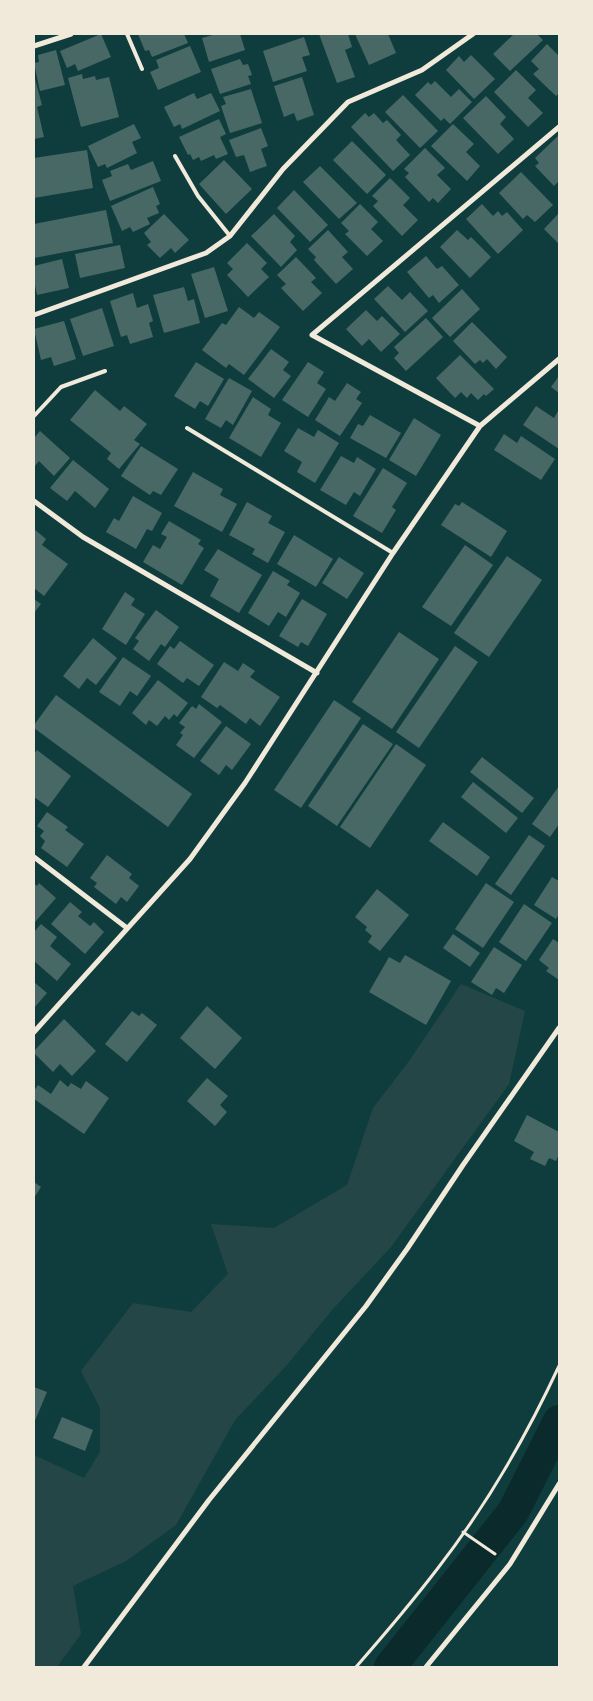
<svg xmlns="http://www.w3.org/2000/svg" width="593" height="1701" font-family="Signika,sans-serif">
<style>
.green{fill:#244646}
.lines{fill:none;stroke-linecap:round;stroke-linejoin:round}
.canal{stroke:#0a2a2b;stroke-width:32}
.building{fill:#486865}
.path{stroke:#f1e9da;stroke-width:3}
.service{stroke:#f1e9da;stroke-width:4}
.minor{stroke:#f1e9da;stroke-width:5}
</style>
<rect width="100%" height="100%" fill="#0f3d3e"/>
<path class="green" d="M 461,984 L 525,1011 L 509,1084 L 391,1247 L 333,1309 L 286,1366 L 235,1420 L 176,1525 L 126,1561 L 73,1586 L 81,1634 L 57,1667 L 34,1667 L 34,1455 L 84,1478 L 100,1452 L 100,1408 L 81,1371 L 133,1303 L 191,1312 L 228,1274 L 211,1224 L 274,1228 L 347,1185 L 373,1108 L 409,1061 Z"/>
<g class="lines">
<path class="canal" d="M 390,1667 L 513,1512 L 559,1421"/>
</g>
<path class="building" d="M 101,34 L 111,57 L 78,71 L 75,64 L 67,68 L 60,51 Z
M 138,34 L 184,34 L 188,43 L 152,57 L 149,50 L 145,51 Z
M 216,34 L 240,34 L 245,50 L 209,62 L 202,38 Z
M 319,34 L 348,34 L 352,47 L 345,50 L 355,77 L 337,83 Z
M 355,34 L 388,34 L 396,53 L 369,65 Z
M 514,34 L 537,34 L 543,40 L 510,71 L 493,54 Z
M 304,37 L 310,55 L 302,57 L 307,71 L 273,82 L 263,51 Z
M 547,44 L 559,56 L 559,93 L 556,96 L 533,74 L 539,69 L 531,61 Z
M 190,46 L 201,72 L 158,90 L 150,72 L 159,68 L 156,60 Z
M 56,50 L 65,85 L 40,91 L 34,63 L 39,62 L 38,55 Z
M 471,55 L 495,79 L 474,99 L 446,70 L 459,56 L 464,62 Z
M 240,59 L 243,65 L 248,64 L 252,75 L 248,76 L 251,84 L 220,94 L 211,69 Z
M 516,70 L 536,90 L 528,98 L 543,113 L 528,127 L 494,92 Z
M 82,74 L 83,79 L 95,76 L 96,80 L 109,77 L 119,117 L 81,127 L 68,78 Z
M 302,77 L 314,115 L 297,121 L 294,113 L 284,117 L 274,86 Z
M 34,79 L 35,79 L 42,105 L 37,107 L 44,137 L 34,139 Z
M 435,81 L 451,97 L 459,89 L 472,102 L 450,124 L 444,118 L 441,121 L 415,95 L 428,82 L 431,85 Z
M 251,89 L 262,123 L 230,133 L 221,106 L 226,104 L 223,97 Z
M 194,93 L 197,99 L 211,93 L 220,111 L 182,129 L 180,124 L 174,127 L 164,107 Z
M 403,95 L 438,131 L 420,148 L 385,112 Z
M 486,96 L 506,117 L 500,124 L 514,139 L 498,154 L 463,118 Z
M 365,113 L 369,117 L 374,113 L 383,123 L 387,120 L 401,135 L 396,140 L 410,155 L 393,171 L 351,127 Z
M 219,119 L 226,134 L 220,137 L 228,154 L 216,159 L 214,155 L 201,161 L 199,157 L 193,160 L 190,154 L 188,155 L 179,137 Z
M 134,124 L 141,138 L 132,142 L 137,153 L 107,168 L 105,164 L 98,167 L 88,146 Z
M 453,124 L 474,144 L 466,152 L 480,166 L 467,181 L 431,146 Z
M 261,128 L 268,146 L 261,149 L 267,166 L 250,172 L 244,155 L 236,157 L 229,140 Z
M 558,136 L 559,181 L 554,186 L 535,166 L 539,163 L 535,158 Z
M 352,141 L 386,175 L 367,194 L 333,160 Z
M 425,148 L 445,168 L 437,175 L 451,189 L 438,203 L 433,198 L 429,202 L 405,177 L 409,173 L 404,169 Z
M 87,150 L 93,188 L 34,198 L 34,158 Z
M 224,160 L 252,189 L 226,214 L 199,184 Z
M 153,161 L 161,181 L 110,201 L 102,180 L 112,176 L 110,171 L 128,164 L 131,170 Z
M 320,166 L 357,203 L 339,219 L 303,182 Z
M 521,172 L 553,205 L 535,222 L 527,215 L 523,219 L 499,193 Z
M 390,178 L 410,198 L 403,205 L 418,220 L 402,236 L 373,206 L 378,201 L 372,196 Z
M 153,187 L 160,204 L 156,206 L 159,213 L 147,218 L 150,224 L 133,232 L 130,227 L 122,231 L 111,206 Z
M 294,190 L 328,225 L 310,242 L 277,208 Z
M 360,204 L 378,222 L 371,229 L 383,241 L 367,256 L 345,234 L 349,231 L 341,223 Z
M 482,204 L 493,216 L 498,211 L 502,216 L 507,212 L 523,230 L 498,254 L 466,219 Z
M 106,210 L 113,243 L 34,258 L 34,224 Z
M 559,213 L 559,244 L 544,229 Z
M 164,214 L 189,240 L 175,253 L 171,248 L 160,258 L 147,245 L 151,242 L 144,233 Z
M 274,214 L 295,236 L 290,242 L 297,250 L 281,267 L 251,236 Z
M 328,230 L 348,252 L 342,257 L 353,269 L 336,284 L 314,260 L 316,257 L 308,249 Z
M 457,230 L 468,240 L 471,237 L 491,257 L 470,278 L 440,247 Z
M 247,243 L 267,263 L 261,269 L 269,277 L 248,297 L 227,275 L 233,269 L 227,263 Z
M 120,245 L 125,268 L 80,278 L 75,254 Z
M 426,256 L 437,269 L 442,266 L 459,285 L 439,303 L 433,295 L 429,298 L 407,272 Z
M 296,257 L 316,278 L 311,282 L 322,293 L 303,311 L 281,288 L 286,284 L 277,275 Z
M 62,259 L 69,288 L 37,295 L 34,280 L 34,266 Z
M 214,267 L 228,311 L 205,318 L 191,274 Z
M 388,286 L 402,300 L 410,292 L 428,311 L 405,332 L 374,299 Z
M 184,287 L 188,301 L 194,299 L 200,323 L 164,333 L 153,295 Z
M 462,289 L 480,309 L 450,337 L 432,318 Z
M 133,293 L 137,308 L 148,304 L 153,321 L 149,323 L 153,337 L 130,344 L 127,335 L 121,337 L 110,301 Z
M 239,307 L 254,318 L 259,312 L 280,327 L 244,375 L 229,364 L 226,368 L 202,350 L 222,323 L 226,325 Z
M 102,308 L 114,346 L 83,356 L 70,319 Z
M 366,310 L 377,321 L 382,316 L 400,334 L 381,352 L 369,339 L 362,346 L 346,329 Z
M 426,318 L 443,337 L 406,371 L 394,358 L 399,353 L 394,347 Z
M 64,321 L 76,359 L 54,366 L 51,357 L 41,360 L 34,329 Z
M 472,322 L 507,357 L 496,369 L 487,359 L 483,363 L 480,360 L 475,364 L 453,341 Z
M 271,349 L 289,362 L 283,370 L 291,376 L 274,398 L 248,379 Z
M 460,355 L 494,389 L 486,396 L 484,394 L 478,400 L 471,393 L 467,398 L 461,392 L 455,398 L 436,378 Z
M 196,362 L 224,379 L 208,406 L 200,401 L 195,409 L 174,396 Z
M 308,362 L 324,372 L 317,383 L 326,389 L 308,417 L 282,400 Z
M 559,376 L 559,393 L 551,387 Z
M 229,378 L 252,391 L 233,425 L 226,420 L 221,428 L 205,419 Z
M 347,383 L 361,392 L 356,399 L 362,403 L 340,436 L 315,420 L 329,397 L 335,401 Z
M 95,390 L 120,411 L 124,406 L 147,424 L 134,440 L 140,444 L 119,469 L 107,459 L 111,453 L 70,420 Z
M 253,397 L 271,409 L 268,415 L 281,423 L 261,457 L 229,438 Z
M 536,406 L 554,418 L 558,411 L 559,412 L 559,449 L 523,425 Z
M 370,415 L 401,433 L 386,458 L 350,438 L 358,424 L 363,426 Z
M 414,418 L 441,435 L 416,476 L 389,460 Z
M 298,428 L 314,437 L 318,430 L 339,443 L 315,483 L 297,472 L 302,462 L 284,451 Z
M 40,431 L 70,458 L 54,476 L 39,461 L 34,467 L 34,438 Z
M 504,434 L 517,443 L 521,436 L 555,459 L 541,480 L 494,450 Z
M 141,446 L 178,469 L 161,495 L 153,491 L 150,495 L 121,476 Z
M 341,456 L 354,463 L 357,457 L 376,469 L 360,496 L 354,492 L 346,505 L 320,490 Z
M 73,460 L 109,489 L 95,508 L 75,491 L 67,501 L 50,488 Z
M 383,468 L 407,483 L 392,507 L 396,510 L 382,533 L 353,516 Z
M 193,472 L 223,489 L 220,495 L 237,504 L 222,532 L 174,506 Z
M 133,496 L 162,513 L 152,531 L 147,529 L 136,549 L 106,532 L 114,518 L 119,521 Z
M 247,502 L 272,516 L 268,523 L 285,532 L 268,563 L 252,554 L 255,549 L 229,535 Z
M 462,502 L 507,531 L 491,557 L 441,525 L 455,504 L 459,506 Z
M 169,521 L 201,540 L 198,544 L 204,548 L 182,585 L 143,562 L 153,545 L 160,549 L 167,537 L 161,534 Z
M 34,529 L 46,539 L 42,545 L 68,564 L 44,596 L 34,588 Z
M 294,535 L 333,559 L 316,587 L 277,564 Z
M 465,545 L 493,565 L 451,626 L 422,607 Z
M 218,549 L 262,575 L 239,613 L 210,596 L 219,579 L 204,570 Z
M 507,556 L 542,580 L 489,657 L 454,633 Z
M 339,557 L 364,573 L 347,599 L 322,583 Z
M 273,571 L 290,581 L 287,585 L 300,593 L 286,617 L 278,612 L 269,626 L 248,613 Z
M 125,592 L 135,599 L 131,605 L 145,614 L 126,645 L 102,629 Z
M 34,599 L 41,604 L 34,613 Z
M 302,599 L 327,614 L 308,646 L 301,642 L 298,647 L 279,636 Z
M 156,610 L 179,627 L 165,647 L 161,644 L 149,661 L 133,649 L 139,641 L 135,638 Z
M 399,632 L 439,659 L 392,729 L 352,702 Z
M 93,638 L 117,658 L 96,685 L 87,678 L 79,689 L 63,676 Z
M 180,641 L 214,665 L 199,686 L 187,678 L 183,683 L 157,664 L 170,646 L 174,649 Z
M 455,646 L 478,662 L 419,748 L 396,732 Z
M 123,657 L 151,676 L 137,696 L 130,691 L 120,706 L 99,692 Z
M 224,662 L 238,671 L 243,663 L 255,671 L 250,677 L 280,697 L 260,726 L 250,718 L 246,724 L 220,705 L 217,708 L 201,697 Z
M 158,680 L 188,703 L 177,717 L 174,714 L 169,720 L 165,716 L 157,726 L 149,720 L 146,725 L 132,713 Z
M 56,695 L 192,794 L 168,827 L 34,728 L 34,725 Z
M 334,700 L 361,718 L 301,808 L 274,790 Z
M 199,704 L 222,722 L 194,758 L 176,745 L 183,735 L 180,733 L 185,727 L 179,723 L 192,706 L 196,709 Z
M 363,724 L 393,744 L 337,826 L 308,806 Z
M 226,726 L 251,744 L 232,770 L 226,765 L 219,775 L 200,761 Z
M 396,744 L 426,765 L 370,848 L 340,827 Z
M 37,750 L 71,776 L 48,807 L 34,797 L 34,754 Z
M 482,757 L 534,798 L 522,813 L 470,772 Z
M 473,782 L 518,818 L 506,833 L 461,797 Z
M 559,786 L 559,824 L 550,837 L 532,824 Z
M 47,812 L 68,827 L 65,830 L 84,844 L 67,867 L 41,848 L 45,841 L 40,836 L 44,831 L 37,826 Z
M 443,822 L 490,857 L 477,876 L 429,841 Z
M 529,835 L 545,846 L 511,895 L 495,884 Z
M 107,855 L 132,874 L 129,878 L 139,886 L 127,902 L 121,897 L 116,904 L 94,887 L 97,883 L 90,878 Z
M 552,877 L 559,881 L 559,914 L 556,919 L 534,905 Z
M 34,883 L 37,886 L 39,883 L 56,898 L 35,922 L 34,920 Z
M 486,883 L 514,902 L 483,948 L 455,929 Z
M 377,889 L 409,915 L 380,951 L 368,942 L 372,936 L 365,930 L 367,927 L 355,917 Z
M 70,902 L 82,912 L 78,916 L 90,926 L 94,922 L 104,932 L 85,954 L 51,924 Z
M 524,904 L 552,923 L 526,961 L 499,942 Z
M 41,924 L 57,937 L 50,946 L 71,964 L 57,981 L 34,961 L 34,932 Z
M 453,934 L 480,953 L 470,967 L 443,948 Z
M 553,939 L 559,943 L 559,980 L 546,971 L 549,968 L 539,960 Z
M 494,947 L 522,965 L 504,993 L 496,988 L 492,995 L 471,982 Z
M 405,955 L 451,981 L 426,1025 L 369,992 L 389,957 L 400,963 Z
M 34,982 L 47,993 L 34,1008 Z
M 207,1006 L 242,1038 L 215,1069 L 180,1038 Z
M 132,1011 L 139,1016 L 142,1013 L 157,1025 L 127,1062 L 105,1044 Z
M 64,1019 L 96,1051 L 72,1076 L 60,1064 L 53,1072 L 34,1053 L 34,1051 Z
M 207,1078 L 228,1096 L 220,1105 L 227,1112 L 215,1126 L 187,1101 Z
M 60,1080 L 68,1087 L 71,1083 L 81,1089 L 86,1081 L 109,1098 L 84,1134 L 34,1099 L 34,1091 L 38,1085 L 51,1094 Z
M 527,1115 L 559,1132 L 559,1154 L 556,1161 L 549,1158 L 545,1166 L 530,1159 L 534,1152 L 514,1141 Z
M 34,1182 L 41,1187 L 34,1198 Z
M 34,1387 L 47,1392 L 34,1423 Z
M 62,1417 L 93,1430 L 85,1451 L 53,1438 Z"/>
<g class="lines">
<path class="path" d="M 463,1532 L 495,1554
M 356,1667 C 384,1635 412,1602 438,1568 C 486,1506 526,1437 559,1366"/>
<path class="service" d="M 127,34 L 142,69
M 175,156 L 198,196 L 230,236
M 34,416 L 61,387 L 105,371
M 187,428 L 393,553"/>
<path class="minor" d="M 34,46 L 71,34
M 34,315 L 206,253 L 230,236 L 283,169 L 348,102 L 422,70 L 473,34
M 480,426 L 312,335 L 559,127
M 34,501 L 83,537 L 317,673
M 34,857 L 127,928
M 34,1032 L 190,859 L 245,783 L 393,553 L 480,426 L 559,359
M 84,1667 L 209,1500 L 366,1306 L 407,1249 L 463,1165 L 559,1028
M 426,1667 L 510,1564 L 559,1484"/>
</g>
<rect width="593" height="1701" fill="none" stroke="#f1e9da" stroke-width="70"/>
</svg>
